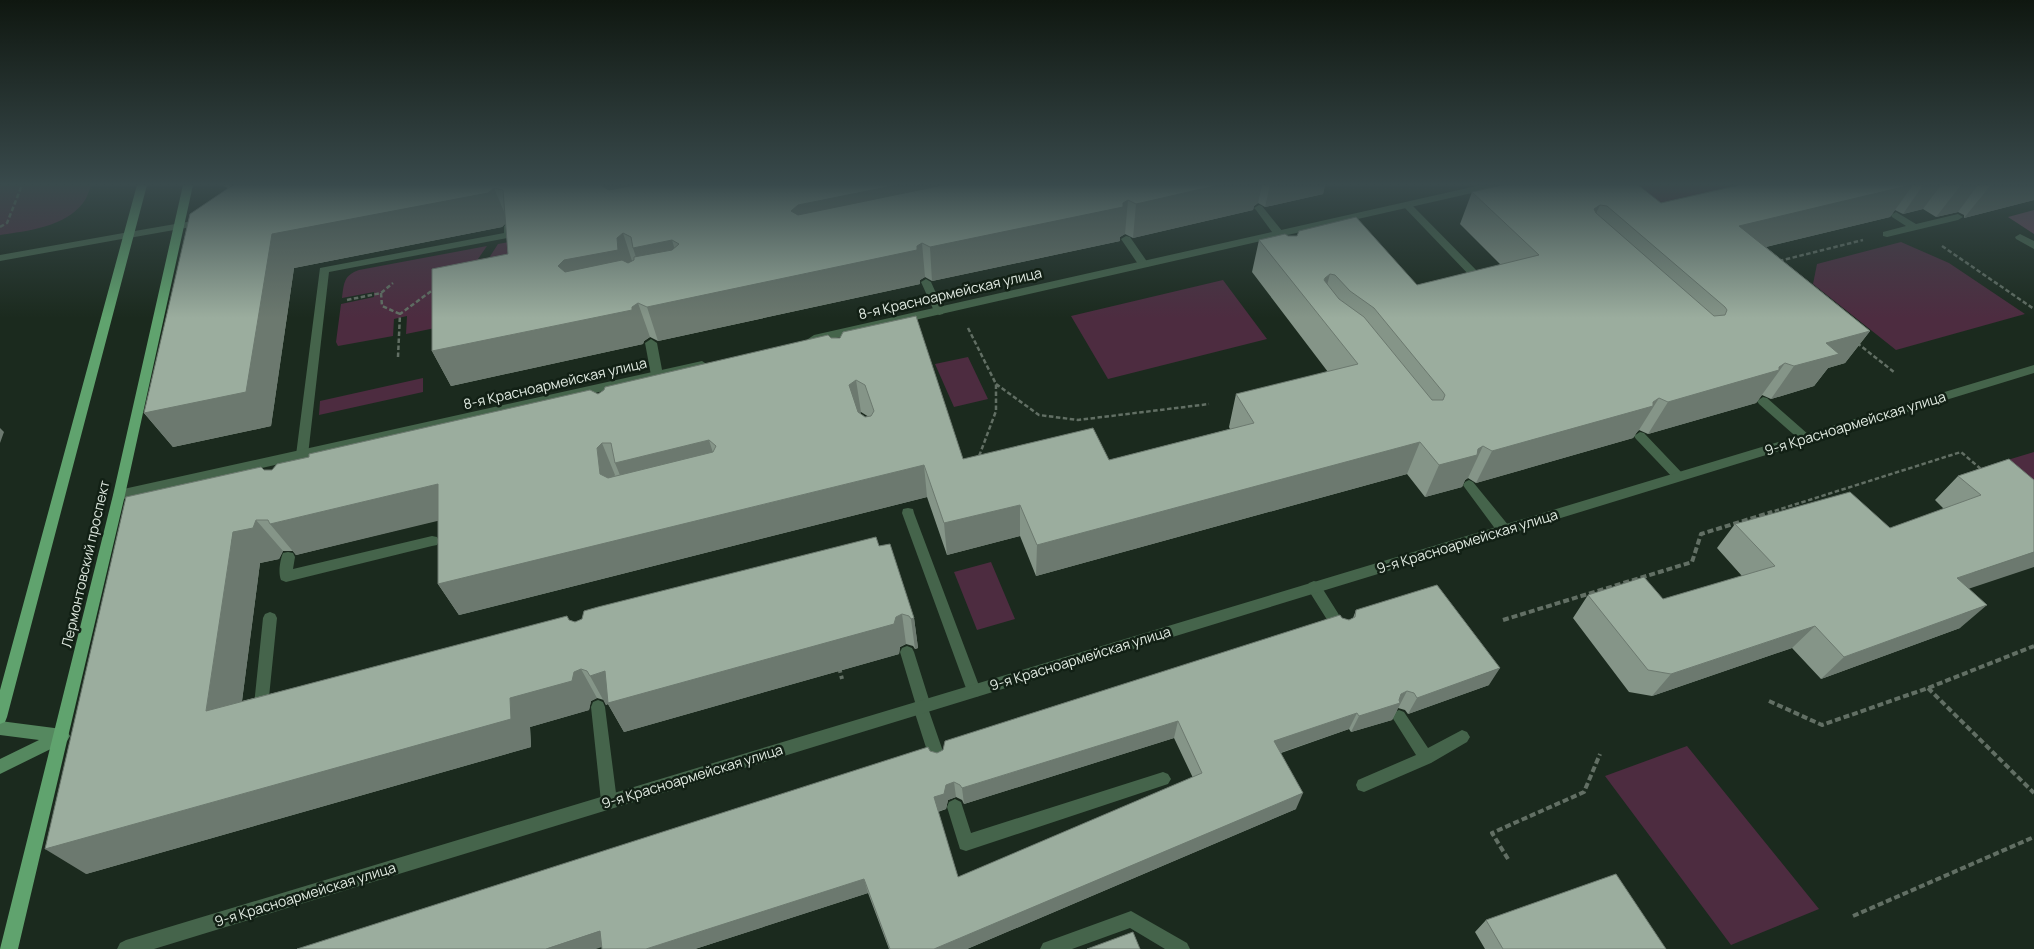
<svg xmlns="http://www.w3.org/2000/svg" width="2034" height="949" font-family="Manrope,sans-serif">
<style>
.green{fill:#4d2c40}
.forest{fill:#674158}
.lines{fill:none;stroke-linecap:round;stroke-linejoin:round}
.path-far1{stroke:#626f64;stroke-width:2.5;stroke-dasharray:4.5 2.5;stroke-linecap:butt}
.path{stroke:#626f64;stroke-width:4;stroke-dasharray:6 3;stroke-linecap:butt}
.service{fill:#45644b;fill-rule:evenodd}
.minor{fill:#45644b;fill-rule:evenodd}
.secondary{fill:#55885f;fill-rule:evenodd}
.primary{fill:#60a36e;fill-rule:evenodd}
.wall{fill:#859588;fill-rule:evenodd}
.shaded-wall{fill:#6c796f}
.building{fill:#9bad9e;stroke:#6c796f;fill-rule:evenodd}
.labels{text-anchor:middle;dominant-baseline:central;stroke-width:5;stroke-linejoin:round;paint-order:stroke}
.street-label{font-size:14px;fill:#e0eae1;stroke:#122015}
</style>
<rect width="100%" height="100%" fill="#1b2a1e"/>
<path class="green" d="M 0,185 L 91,185 C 89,191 87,198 83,203 C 65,227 27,231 0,235 Z
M 1629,185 L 1792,185 L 1639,222 Z
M 509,242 L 511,273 L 445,326 L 406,334 L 407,316 L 394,319 L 393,336 L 338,346 L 336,342 L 341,304 L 374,297 L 374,292 L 342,298 C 344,283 344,275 359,270 L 487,246 L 478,259 L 489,258 L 498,244 Z
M 1901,242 L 1949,263 L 2025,314 L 1896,350 L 1813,284 L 1817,264 Z
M 1223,280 L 1267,339 L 1108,379 L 1071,316 Z
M 968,357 L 988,399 L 954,407 L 935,364 Z
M 423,378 L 423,392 L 319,415 L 320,401 Z
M 2034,452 L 2034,501 L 1991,465 Z
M 991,562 L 1015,619 L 977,630 L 954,572 Z
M 1687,746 L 1819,909 L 1731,945 L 1605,776 Z"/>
<path class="forest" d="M 2034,210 L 2034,234 L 2008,217 Z"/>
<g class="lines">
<path class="path-far1" d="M 0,227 L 7,223 L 22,185
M 1942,246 L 2034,309
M 1779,261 L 1863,240
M 381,293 L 382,306 L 400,314
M 347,300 L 381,293 L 393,283
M 968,328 L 996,384 L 996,411 L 978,459
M 1857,343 L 1894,372
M 398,357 L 400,314 L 434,289
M 996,384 L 1039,415 L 1078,420 L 1209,404
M 1768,513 L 1961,452 L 1982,470"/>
<path class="path" d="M 1503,620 L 1692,562 L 1701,534 L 1772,512
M 839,667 L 842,679
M 1928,688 L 2034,793
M 1769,701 L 1822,725 L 1928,688 L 2034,646
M 1508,859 L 1492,833 L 1584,792 L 1600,754
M 1853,916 L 2034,837"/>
<path class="service" d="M 1407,202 L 1410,203 L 1484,278 L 1485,280 L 1484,282 L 1470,283 L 1469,281 L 1472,278 L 1404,207 L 1402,205 Z
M 1259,205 L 1262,206 L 1283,232 L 1283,236 L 1275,236 L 1256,210 L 1254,208 Z
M 1896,212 L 1916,224 L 1958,214 L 1963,217 L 1958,220 L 1887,237 L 1883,236 L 1883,232 L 1906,226 L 1892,217 L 1891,215 Z
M 509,223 L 514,226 L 513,237 L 329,272 L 308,455 L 306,458 L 298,458 L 296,455 L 320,268 L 504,233 L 504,226 Z
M 129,232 L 134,235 L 133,237 L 0,261 L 0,255 Z
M 2020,234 L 2034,241 L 2034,249 L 2016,239 L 2015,237 Z
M 1126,236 L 1130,237 L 1148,263 L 1149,265 L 1148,267 L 1140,267 L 1121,239 Z
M 926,279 L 931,282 L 944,311 L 943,314 L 939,315 L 934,311 L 921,282 Z
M 651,339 L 657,343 L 663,375 L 657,379 L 651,375 L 645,343 Z
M 1763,397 L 1767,398 L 1809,435 L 1811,438 L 1809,441 L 1801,441 L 1759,404 L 1757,401 Z
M 1640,432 L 1644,433 L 1683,474 L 1685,477 L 1683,480 L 1675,480 L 1636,439 L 1634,436 Z
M 1469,480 L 1473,482 L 1509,526 L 1511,530 L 1509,534 L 1504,535 L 1499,534 L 1465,488 L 1463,485 L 1465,482 Z
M 908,508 L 913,509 L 914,513 L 981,691 L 979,696 L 974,697 L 969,696 L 967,691 L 902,513 L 903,509 Z
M 432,536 L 437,537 L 439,541 L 437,545 L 432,546 L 286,582 L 281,580 C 278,573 280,560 283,553 L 288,552 L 293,553 L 295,557 L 293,569 Z
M 1314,581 L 1319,583 L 1346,626 L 1348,630 L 1346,634 L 1341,636 L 1336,634 L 1309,591 L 1307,587 L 1309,583 Z
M 270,612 L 275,614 L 277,618 L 269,697 L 274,698 L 276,703 L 274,708 L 261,712 L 256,710 L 254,705 L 263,618 L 265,614 Z
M 907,646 L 912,648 L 914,652 L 931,706 L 929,711 L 946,760 L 943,765 L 938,767 L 933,765 L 930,760 L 913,707 L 915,702 L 900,652 L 902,648 Z
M 598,700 L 603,702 L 605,707 L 617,801 L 615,806 L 609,808 L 603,806 L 601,801 L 591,707 L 593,702 Z
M 1399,710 L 1404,712 L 1428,748 L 1462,730 L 1467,732 L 1470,737 L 1467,742 L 1431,763 L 1364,792 L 1358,790 L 1356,785 L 1358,780 L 1416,755 L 1392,717 L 1394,712 Z
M 1163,772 L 1168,774 L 1171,779 L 1168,784 L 966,851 L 960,849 L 947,807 L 949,802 L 955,799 L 961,802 L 971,833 Z
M 1131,911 L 1187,943 L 1190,949 L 1165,949 L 1130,928 L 1072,949 L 1040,949 L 1043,943 Z"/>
<path class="minor" d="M 1481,185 L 1499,185 L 1494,188 L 814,343 L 808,339 L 814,335 Z
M 204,219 L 208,220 L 208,224 L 129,238 L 124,235 L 129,232 Z
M 702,361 L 708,365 L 706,368 L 119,500 L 115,498 L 113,495 L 115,492 L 119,490 Z
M 2034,365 L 2034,373 L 154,949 L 117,949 L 120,943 L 126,940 Z"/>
<path class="secondary" d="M 0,721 L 62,729 L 67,731 L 70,736 L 67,741 L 0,774 L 0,759 L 39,740 L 0,735 Z"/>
<path class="primary" d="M 137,185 L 147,185 L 7,717 L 5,722 L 0,724 L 0,690 Z
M 183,185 L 193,185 L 125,495 L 18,949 L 0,949 L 113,495 Z"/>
</g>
<path class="wall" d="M 222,185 L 1326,185 L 1325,185 L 1323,194 L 1265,207 L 1258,203 L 1254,206 L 1253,210 L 1137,237 L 1133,238 L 1125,234 L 1120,237 L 1120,241 L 932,281 L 925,277 L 920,280 L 920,284 L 658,341 L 650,337 L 644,341 L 643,344 L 451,386 L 432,351 L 508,254 L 506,223 L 502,227 L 294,268 L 271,426 L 173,447 L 144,413 L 228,188 Z
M 1740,185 L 2034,185 L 2034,200 L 1964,218 L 1964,215 L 1958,212 L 1936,217 L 1923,209 L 1903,214 L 1895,210 L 1890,217 L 1766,247 L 1870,331 L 1845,363 L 1828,368 L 1814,386 L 1771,399 L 1762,395 L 1756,403 L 1648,434 L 1639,430 L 1637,432 L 1633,438 L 1476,483 L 1468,478 L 1465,480 L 1462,487 L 1425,497 L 1407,474 L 1036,576 L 1020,536 L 947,555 L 927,497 L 459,615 L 438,584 L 438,520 L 296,555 L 293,551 L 283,551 L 279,559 L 260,563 L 242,701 L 569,620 L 575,622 L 879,546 L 914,618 L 918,648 L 915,649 L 913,646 L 906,644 L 900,647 L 899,654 L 624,732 L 608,704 L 606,705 L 604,700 L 597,698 L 591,701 L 589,710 L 530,727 L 531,747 L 86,874 L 264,470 L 272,470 L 598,394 L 828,335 L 963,459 L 1109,460 L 1230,429 L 1229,427 L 1236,394 L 1328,372 L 1252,272 L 1259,240 L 1288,236 L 1417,285 L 1501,265 L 1460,224 L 1472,192 L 1661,203 ZM 861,412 L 869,417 L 865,417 L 860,413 Z
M 2009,459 L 1969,589 L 1960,628 L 1821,679 L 1792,648 L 1652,696 L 1629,692 L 1573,618 L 1588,595 L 1663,599 L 1742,576 L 1717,548 L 1735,524 L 1890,528 L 1944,509 L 1935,500 L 1958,476 Z
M 1356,610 L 1489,685 L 1408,714 L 1405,710 L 1398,708 L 1392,720 L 1351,732 L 1349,729 L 1281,753 L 1296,809 L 967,949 L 889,949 L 868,893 L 695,949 L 602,949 L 602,947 L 930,751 L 937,753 L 1342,618 L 1349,620 L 1353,618 ZM 1174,738 L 1193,778 L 958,877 L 938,812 L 946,809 L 948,800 L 956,797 L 962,800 L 964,804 Z
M 1486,920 L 1666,949 L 1485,949 L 1475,932 Z"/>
<path class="shaded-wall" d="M 602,185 L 648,185 L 645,210 L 602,186 Z
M 897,185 L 956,185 L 797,245 L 791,211 L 798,205 Z
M 1219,185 L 1262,185 L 1258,203 L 1254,206 L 1253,210 L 1133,238 L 1136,204 Z
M 1270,185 L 1326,185 L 1325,185 L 1323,194 L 1265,207 Z
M 1910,185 L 1913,185 L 1890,217 L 1720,258 L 1739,226 Z
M 1923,185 L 1941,185 L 1923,209 L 1903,214 Z
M 1961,185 L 1978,185 L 1958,212 L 1936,217 Z
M 1993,185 L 2034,185 L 2034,200 L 1964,218 L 1990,186 Z
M 494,188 L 508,221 L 502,227 L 294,268 L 271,426 L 173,447 L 144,413 L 272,234 Z
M 1128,200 L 1125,234 L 1120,237 L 1120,241 L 932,281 L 930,247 L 1123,203 Z
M 1600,205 L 1585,237 L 1594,209 Z
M 623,233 L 634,267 L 578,294 L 558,266 L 564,260 L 617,238 Z
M 672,240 L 682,274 L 644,282 L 633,248 Z
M 922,243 L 925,277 L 920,280 L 920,284 L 658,341 L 647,307 Z
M 1330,274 L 1321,307 L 1325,278 Z
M 638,303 L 650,337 L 644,341 L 643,344 L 451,386 L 432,351 L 632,307 Z
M 1870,331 L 1845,363 L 1828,368 L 1814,386 L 1771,399 L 1794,366 L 1826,343 Z
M 1785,363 L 1756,403 L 1648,434 L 1668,402 L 1779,367 Z
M 856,380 L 861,412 L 854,417 L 849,385 Z
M 1659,398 L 1639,430 L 1637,432 L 1633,438 L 1476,483 L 1492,451 L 1653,402 Z
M 0,428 L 4,432 L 0,443 Z
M 709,440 L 719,472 L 628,495 L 615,463 Z
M 1420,442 L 1407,474 L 1036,576 L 1037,545 Z
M 602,443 L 615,475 L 611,480 L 600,474 L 597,448 Z
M 1483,446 L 1468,478 L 1465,480 L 1462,487 L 1425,497 L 1439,465 Z
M 924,465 L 927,497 L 459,615 L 438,584 Z
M 438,484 L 458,516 L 296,555 L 270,524 Z
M 1020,505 L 1020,536 L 947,555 L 944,523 Z
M 256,520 L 283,551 L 279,559 L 260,563 L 237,739 L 206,711 L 233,532 Z
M 2034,552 L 2034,567 L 1932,601 L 1957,578 Z
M 1987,605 L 1960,628 L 1821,679 L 1844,657 Z
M 902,614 L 906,644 L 900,647 L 899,654 L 624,732 L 608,704 L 606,705 L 590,676 L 605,671 L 896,617 Z
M 914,618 L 918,648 L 915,649 L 911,619 Z
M 1815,626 L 1792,648 L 1652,696 L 1671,674 Z
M 1500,668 L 1489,685 L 1408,714 L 1417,698 Z
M 581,669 L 597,698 L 591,701 L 589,710 L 530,727 L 531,747 L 86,874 L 45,849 L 510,698 Z
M 1407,691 L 1392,720 L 1351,732 L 1359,716 Z
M 1357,713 L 1349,729 L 1268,757 L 1274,741 Z
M 1178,721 L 1174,738 L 964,804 L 962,788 Z
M 954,782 L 956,797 L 948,800 L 946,809 L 936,812 L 934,797 L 946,785 Z
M 1303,793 L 1296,809 L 967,949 L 934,949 Z
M 864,879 L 868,893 L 695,949 L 646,949 Z
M 600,931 L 611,944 L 596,949 L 546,949 Z"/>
<path class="building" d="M 233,185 L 602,185 L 602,186 L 609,190 L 635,185 L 897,185 L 798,205 L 791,211 L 798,215 L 943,185 L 1219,185 L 1136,204 L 1128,200 L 1123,203 L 1123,207 L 930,247 L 922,243 L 917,246 L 917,250 L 647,307 L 638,303 L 632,307 L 632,310 L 432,351 L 432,269 L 508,254 L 503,190 L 494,188 L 488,193 L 272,234 L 246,392 L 144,413 L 190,214 ZM 623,233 L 631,237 L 633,248 L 672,240 L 679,244 L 672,250 L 634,257 L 634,260 L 628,263 L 622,260 L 565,272 L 558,266 L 564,260 L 618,250 L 617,238 Z
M 1502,185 L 1638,185 L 1661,203 L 1740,185 L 1911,185 L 1739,226 L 1870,331 L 1826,343 L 1839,354 L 1794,366 L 1785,363 L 1779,367 L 1779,370 L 1668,402 L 1659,398 L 1653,402 L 1653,406 L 1492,451 L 1483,446 L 1478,449 L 1477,455 L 1439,465 L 1420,442 L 1037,545 L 1020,505 L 944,523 L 924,465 L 438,584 L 438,484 L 270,524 L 268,520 L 256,520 L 253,528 L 233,532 L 206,711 L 567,616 L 569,620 L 575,622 L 582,619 L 584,611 L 598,607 L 876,537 L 879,546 L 890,544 L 914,618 L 911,619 L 909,616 L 902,614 L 896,617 L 894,624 L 608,703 L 605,671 L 590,676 L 587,671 L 581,669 L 574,672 L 572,681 L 510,698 L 511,719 L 45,849 L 126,497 L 261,467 L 264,470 L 272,470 L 277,464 L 309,457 L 309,454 L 590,390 L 598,394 L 604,390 L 605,387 L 828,335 L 831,338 L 840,338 L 843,332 L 916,316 L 963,459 L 1093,428 L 1109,460 L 1254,423 L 1236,394 L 1358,364 L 1259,240 L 1285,234 L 1288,236 L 1297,236 L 1299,231 L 1356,217 L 1417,285 L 1539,255 L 1472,192 ZM 1600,205 L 1607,206 L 1725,307 L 1727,310 L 1725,315 L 1714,316 L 1596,213 L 1594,209 ZM 1330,274 L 1335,275 L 1350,291 L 1374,308 L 1443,392 L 1445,395 L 1443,400 L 1432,400 L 1364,317 L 1339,299 L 1324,280 L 1325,278 ZM 856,380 L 865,385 L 874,411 L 871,416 L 865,417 L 858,412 L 849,385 ZM 709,440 L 716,446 L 713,452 L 608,478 L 600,474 L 597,448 L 602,443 L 611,443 L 615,463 Z
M 2009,459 L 2034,480 L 2034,552 L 1957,578 L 1987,605 L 1844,657 L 1815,626 L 1671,674 L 1648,670 L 1588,595 L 1644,577 L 1663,599 L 1775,566 L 1735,524 L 1850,492 L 1890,528 L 1981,495 L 1958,476 Z
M 1437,585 L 1500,668 L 1417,698 L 1414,693 L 1407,691 L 1401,694 L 1399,700 L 1400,703 L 1359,716 L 1357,713 L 1274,741 L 1303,793 L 934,949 L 890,949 L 864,879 L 646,949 L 602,949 L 600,931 L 546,949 L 297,949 L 928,747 L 930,751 L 937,753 L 943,750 L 945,741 L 1340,615 L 1342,618 L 1349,620 L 1355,617 L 1356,610 ZM 1178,721 L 1202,773 L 958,877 L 934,797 L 944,794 L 946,785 L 954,782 L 960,785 L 962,788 Z
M 1616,874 L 1666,949 L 1503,949 L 1486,920 Z
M 1133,932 L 1140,949 L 1087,949 Z"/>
<linearGradient id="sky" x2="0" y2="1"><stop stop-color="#0f1710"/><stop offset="0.58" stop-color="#394a4c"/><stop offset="1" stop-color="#394a4c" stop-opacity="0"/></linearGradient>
<rect width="2034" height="318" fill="url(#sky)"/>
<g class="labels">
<g class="street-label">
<text transform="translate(950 293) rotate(-13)">8-я Красноармейская улица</text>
<text transform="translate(555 383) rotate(-13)">8-я Красноармейская улица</text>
<text transform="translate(1855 423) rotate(-17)">9-я Красноармейская улица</text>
<text transform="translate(1467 541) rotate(-17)">9-я Красноармейская улица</text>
<text transform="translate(85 564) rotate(-77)">Лермонтовский проспект</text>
<text transform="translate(1080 658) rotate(-17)">9-я Красноармейская улица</text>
<text transform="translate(692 776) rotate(-17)">9-я Красноармейская улица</text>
<text transform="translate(305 894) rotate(-17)">9-я Красноармейская улица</text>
</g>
</g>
</svg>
